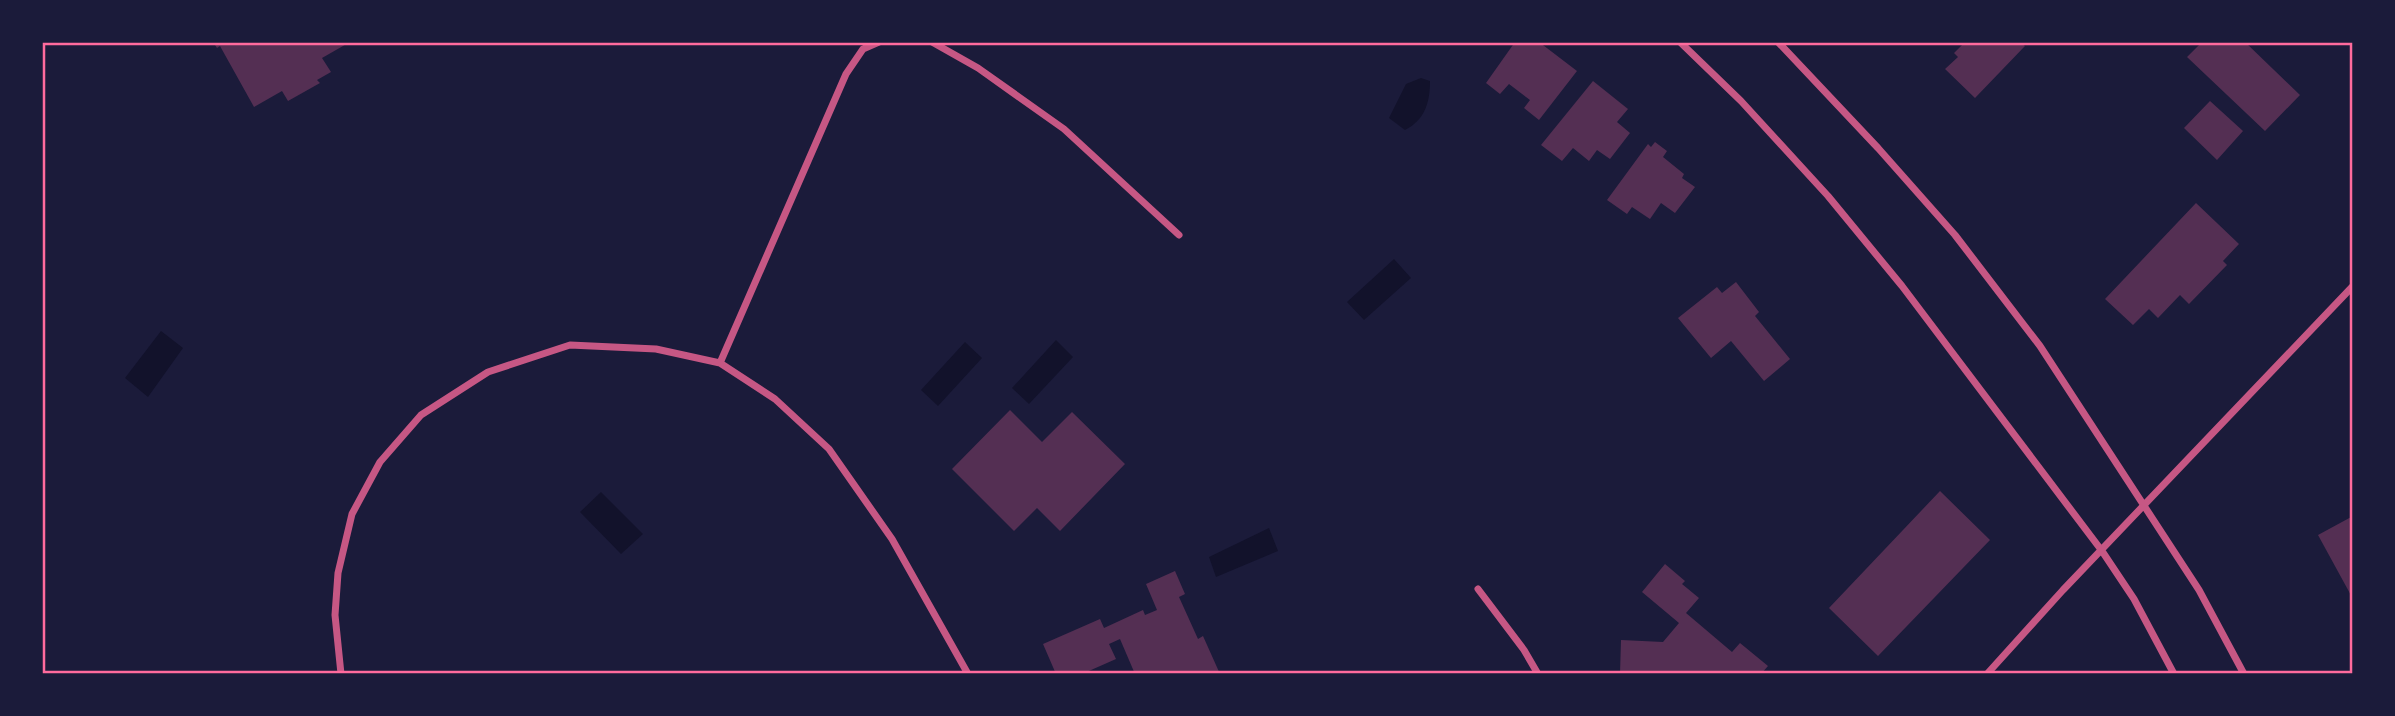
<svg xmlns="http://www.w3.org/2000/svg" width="2395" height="716" font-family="'Space Grotesk',sans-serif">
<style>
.water{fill:#12122b}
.building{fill:#542f53}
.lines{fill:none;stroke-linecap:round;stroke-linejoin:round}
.minor{stroke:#c65784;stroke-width:7}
.neatline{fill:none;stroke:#ff6b9d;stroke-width:2.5}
</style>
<rect width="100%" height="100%" fill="#1b1b3a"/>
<path class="water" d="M 1421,78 L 1430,81 C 1430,102 1425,120 1405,130 L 1389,118 L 1406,84 Z
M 1394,259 L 1411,278 L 1364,320 L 1347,302 Z
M 161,331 L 183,348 L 148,397 L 125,378 Z
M 1056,340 L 1073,357 L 1029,404 L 1012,388 Z
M 965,342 L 982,358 L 938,406 L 921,390 Z
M 601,492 L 643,534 L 621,554 L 580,512 Z
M 1269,528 L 1278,551 L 1216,577 L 1209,557 Z"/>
<path class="building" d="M 213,42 L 350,42 L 322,58 L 331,72 L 317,80 L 320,83 L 288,101 L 282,91 L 254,107 L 220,46 L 217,48 Z
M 1515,42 L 1539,42 L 1577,71 L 1539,120 L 1524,108 L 1530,100 L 1509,84 L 1500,94 L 1486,83 Z
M 1965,42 L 2020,42 L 2025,46 L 1975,98 L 1945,69 L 1958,57 L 1954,53 Z
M 2202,42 L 2245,42 L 2300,95 L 2265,131 L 2187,57 Z
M 1593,81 L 1628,109 L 1617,122 L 1630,133 L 1610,159 L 1597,150 L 1589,161 L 1573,148 L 1562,161 L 1541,145 Z
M 2210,101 L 2243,131 L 2217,160 L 2184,128 Z
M 1655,142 L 1667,151 L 1663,157 L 1684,174 L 1682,178 L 1695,187 L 1675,213 L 1661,203 L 1650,219 L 1632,207 L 1627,214 L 1607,200 L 1648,144 L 1651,147 Z
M 2196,203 L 2239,244 L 2223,261 L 2227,265 L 2189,304 L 2180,295 L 2158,318 L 2149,309 L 2133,325 L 2105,299 Z
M 1736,282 L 1759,312 L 1755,316 L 1790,359 L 1764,381 L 1731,341 L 1711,358 L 1678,318 L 1717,287 L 1722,293 Z
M 1010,410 L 1042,442 L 1072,412 L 1125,464 L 1060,531 L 1037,508 L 1014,531 L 952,469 Z
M 1940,491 L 1990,540 L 1878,656 L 1829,608 Z
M 2353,516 L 2353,599 L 2318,535 Z
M 1665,564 L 1685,581 L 1682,584 L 1699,598 L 1686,613 L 1732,652 L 1740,643 L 1768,666 L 1761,674 L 1620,674 L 1621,640 L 1663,642 L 1679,623 L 1642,592 Z
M 1175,571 L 1185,594 L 1179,597 L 1198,639 L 1203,636 L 1220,674 L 1135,674 L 1120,639 L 1109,644 L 1116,659 L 1082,674 L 1056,674 L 1043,644 L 1100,619 L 1104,628 L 1143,610 L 1145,615 L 1157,610 L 1146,584 Z"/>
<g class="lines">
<path class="minor" d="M 932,42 L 978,68 L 1064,129 L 1179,235
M 1680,42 L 1741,101 L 1828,196 L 1902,286 L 2102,551 L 2134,599 L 2174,674
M 1778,42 L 1878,148 L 1955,235 L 2040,346 L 2199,590 L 2244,674
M 720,363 L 846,74 L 863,49 L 879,42
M 1478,589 L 1524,650 L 1538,674
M 341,674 L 335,615 L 338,573 L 352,514 L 380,462 L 421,415 L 488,372 L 570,345 L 656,349 L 720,363 L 775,399 L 829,449 L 892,539 L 968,674
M 1987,674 L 2063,590 L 2353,286"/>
</g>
<rect width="2395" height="716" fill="none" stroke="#1b1b3a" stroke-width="88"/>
<rect x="44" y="44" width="2307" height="628" class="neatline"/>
</svg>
